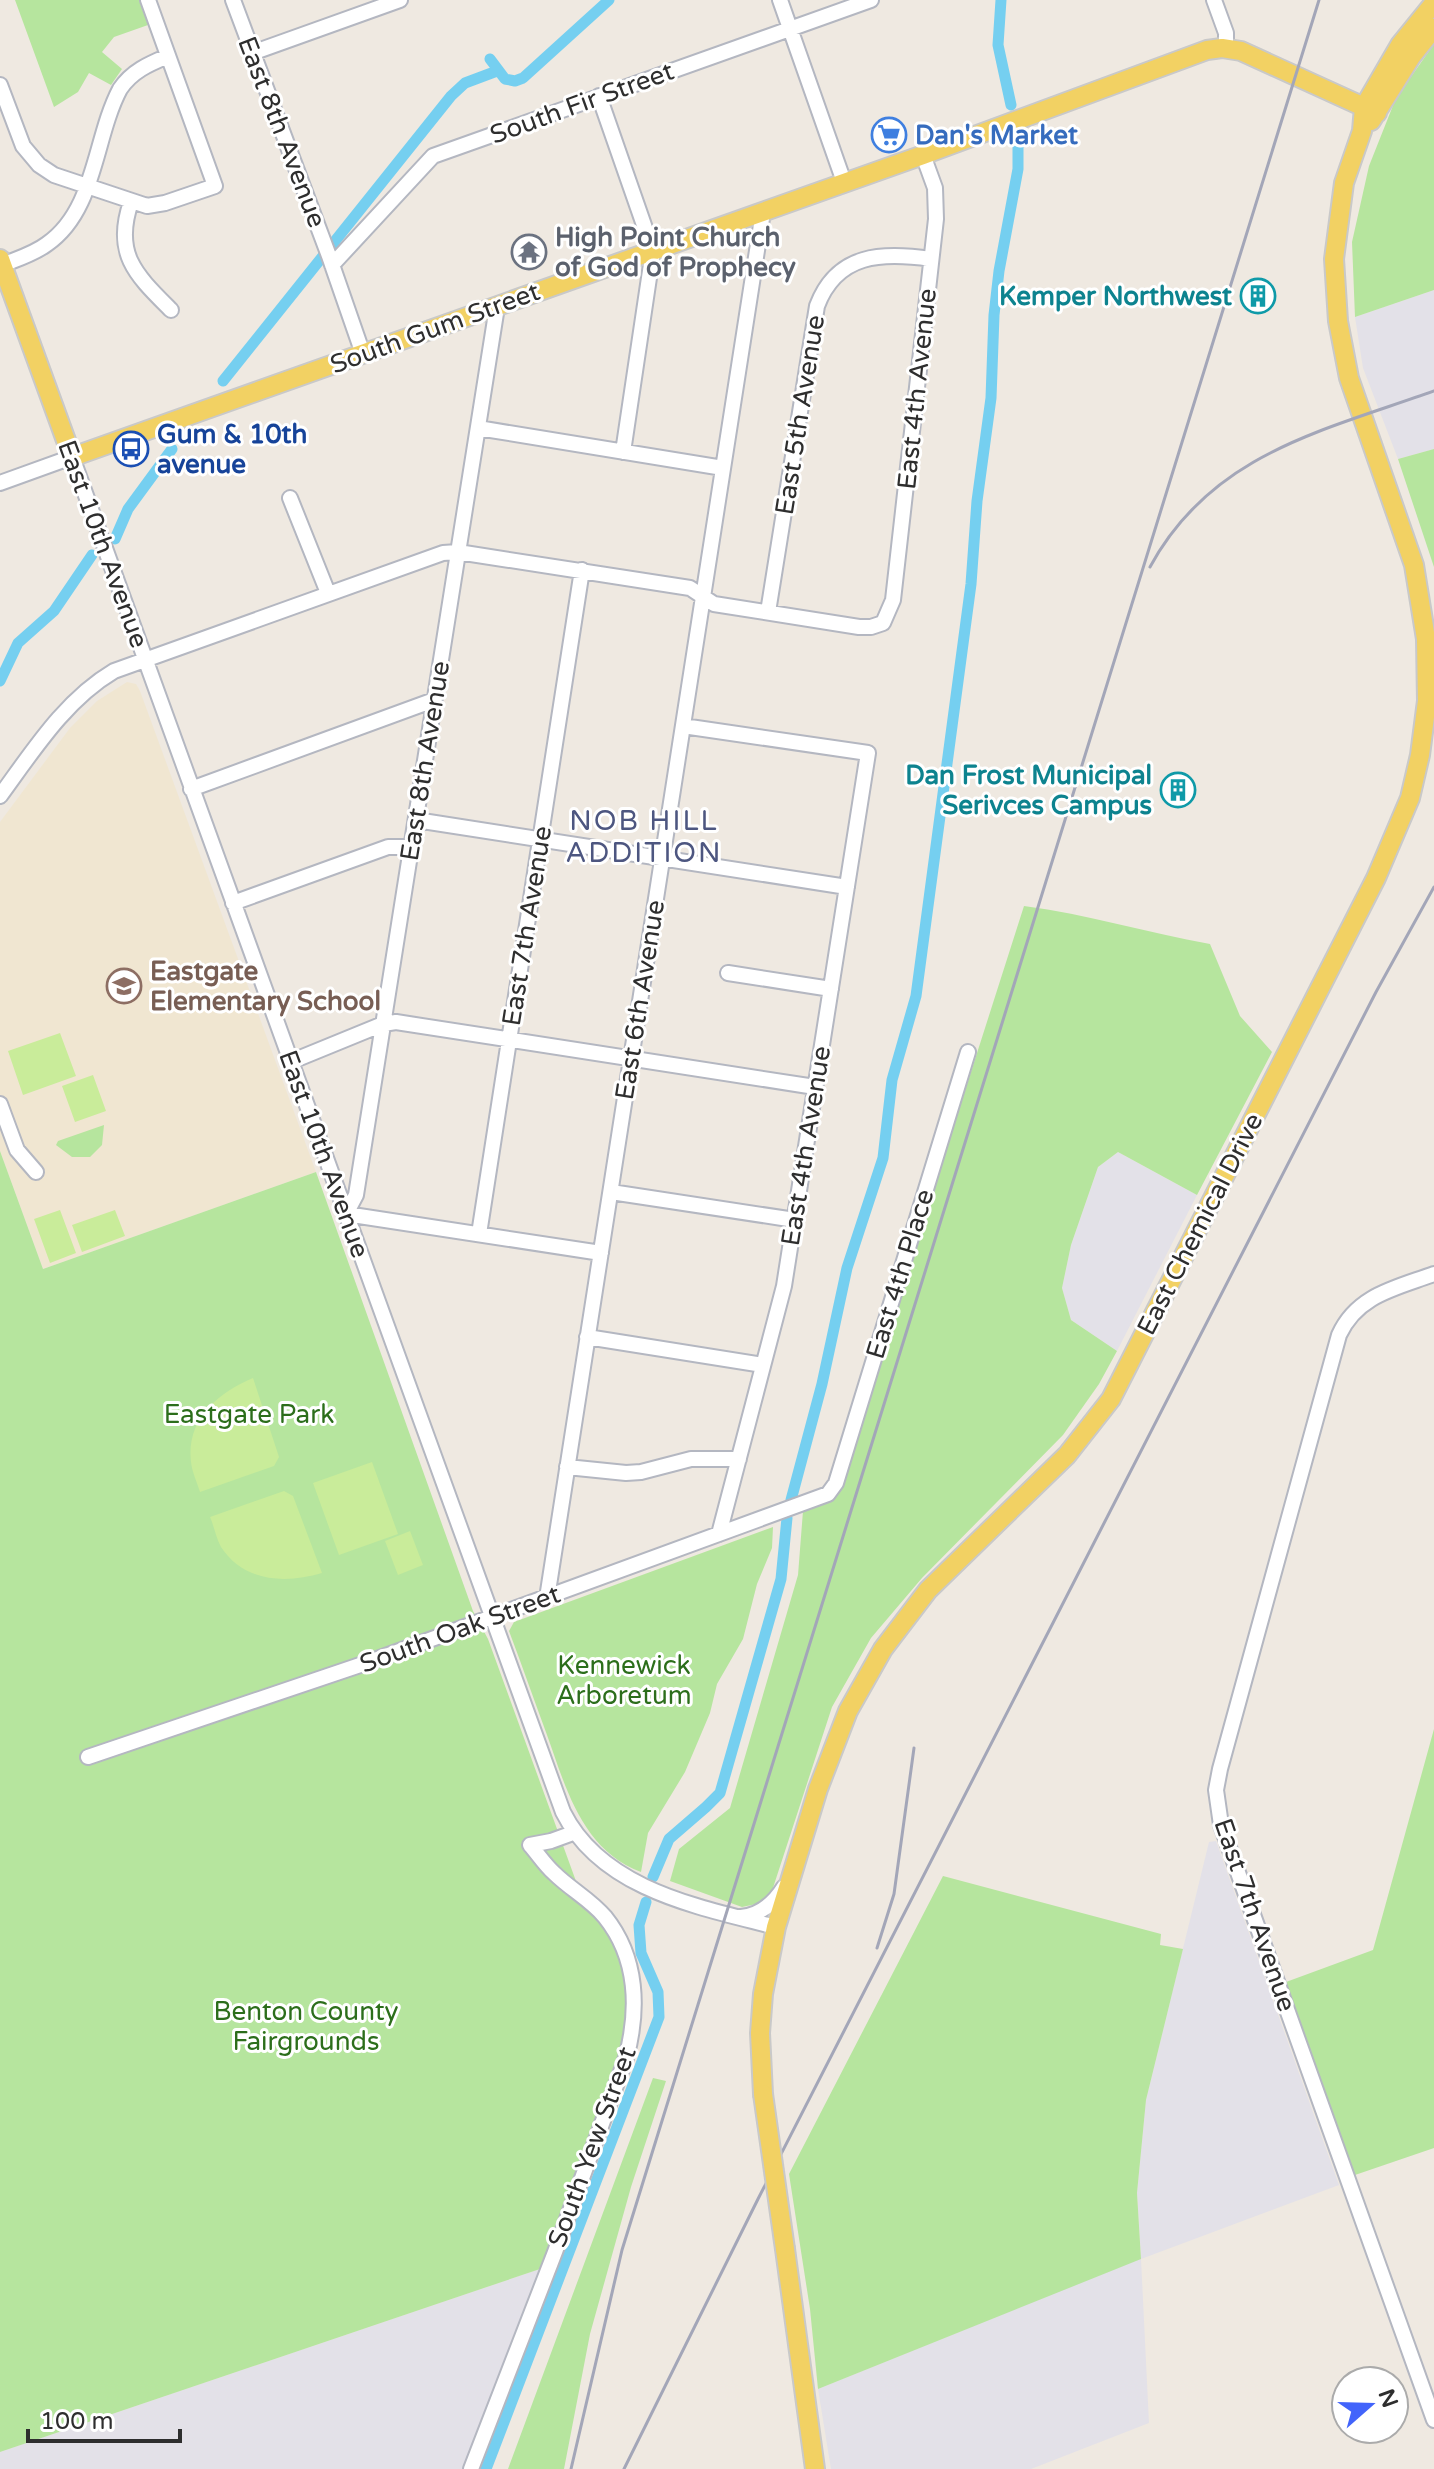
<svg xmlns="http://www.w3.org/2000/svg" width="1434" height="2469" font-family="'Varela Round',sans-serif">
<style>
.industrial{fill:#e3e1e8}
.education{fill:#f0e6d1}
.green{fill:#b6e59e}
.pitch{fill:#c9ec9a}
.lines{fill:none;stroke-linecap:round;stroke-linejoin:round}
.canal{stroke:#75cff0;stroke-width:11}
.minor-casing{stroke:#b4b7c1;stroke-width:18}
.major-casing{stroke:#c9c9c9;stroke-width:22}
.minor{stroke:#fff;stroke-width:14}
.major{stroke:#f2d163;stroke-width:18}
.rail{stroke:#a3a6b8;stroke-width:3}
.major-bridge-casing{stroke:#c9c9c9;stroke-width:22;stroke-linecap:butt}
.major-bridge{stroke:#f2d163;stroke-width:18}
.labels{text-anchor:middle;dominant-baseline:central;stroke-width:6;stroke-linejoin:round;paint-order:stroke}
.street-label{font-size:26px;fill:#2e2e2e;stroke:#fff}
.shop-label{font-size:26px;font-weight:bold;fill:#366cbe;stroke:#fff;text-anchor:start}
.worship-label{font-size:26px;font-weight:bold;fill:#5b616d;stroke:#fff;text-anchor:start}
.culture-label{font-size:26px;font-weight:bold;fill:#0d838f;stroke:#fff;text-anchor:end}
.transit-label{font-size:26px;font-weight:bold;fill:#164399;stroke:#fff;text-anchor:start}
.education-label{font-size:26px;font-weight:bold;fill:#785e54;stroke:#fff;text-anchor:start}
.park-label{font-size:26px;fill:#2c6e1b;stroke:#fff}
.neighbourhood-label{font-size:28px;letter-spacing:2px;fill:#4d5680;stroke:#fff}
</style>
<rect width="100%" height="100%" fill="#efe9e1"/>
<path class="industrial" d="M 1434,290 L 1434,449 L 1398,459 L 1363,368 L 1355,317 Z
M 1118,1152 L 1197,1195 L 1117,1351 L 1071,1320 L 1062,1288 L 1071,1245 L 1098,1167 Z
M 1216,1841 L 1339,2185 L 1141,2259 L 1149,2423 L 1031,2469 L 831,2469 L 818,2389 L 1141,2258 L 1137,2193 L 1146,2100 L 1209,1842 Z
M 540,2269 L 462,2469 L 0,2469 L 0,2452 Z"/>
<path class="education" d="M 127,682 L 136,684 L 140,691 L 316,1172 L 43,1269 L 0,1151 L 0,822 L 70,728 L 97,701 Z"/>
<path class="green" d="M 15,0 L 139,0 L 148,25 L 114,37 L 102,52 L 122,69 L 111,85 L 89,73 L 78,92 L 54,107 Z
M 1434,44 L 1434,290 L 1355,317 L 1352,242 L 1369,166 L 1396,98 Z
M 1434,449 L 1434,567 L 1398,459 Z
M 1024,906 C 1087,914 1148,933 1210,944 L 1240,1016 L 1272,1052 L 1197,1195 L 1118,1152 L 1098,1167 L 1071,1245 L 1062,1288 L 1071,1320 L 1117,1351 L 1099,1384 L 1063,1435 L 922,1578 L 871,1638 L 832,1707 L 771,1894 L 761,1903 L 742,1907 L 670,1881 L 679,1849 L 730,1808 L 798,1575 L 803,1511 L 828,1499 L 839,1485 Z
M 104,1125 L 102,1145 L 90,1157 L 72,1157 L 56,1145 L 58,1141 Z
M 0,1151 L 43,1269 L 316,1172 L 473,1611 L 488,1639 L 585,1906 L 613,1940 L 629,1991 L 625,2042 L 540,2269 L 0,2452 Z
M 773,1527 L 772,1548 L 757,1584 L 743,1639 L 717,1684 L 710,1713 L 685,1772 L 648,1833 L 641,1872 C 582,1850 566,1788 547,1735 C 534,1700 522,1665 509,1631 L 514,1622 Z
M 1434,1729 L 1434,2148 L 1355,2175 L 1286,1982 L 1373,1950 Z
M 943,1876 L 1161,1934 L 1160,1945 L 1183,1949 L 1146,2100 L 1137,2193 L 1141,2259 L 818,2389 L 810,2309 L 789,2174 Z
M 653,2078 L 666,2081 L 631,2187 L 590,2334 L 564,2469 L 508,2469 Z"/>
<path class="pitch" d="M 60,1033 L 76,1076 L 23,1095 L 8,1051 Z
M 93,1075 L 106,1111 L 75,1122 L 62,1086 Z
M 60,1210 L 76,1253 L 50,1263 L 34,1219 Z
M 115,1210 L 125,1236 L 82,1252 L 72,1225 Z
M 253,1378 L 279,1457 L 274,1466 L 200,1492 C 197,1482 192,1472 191,1462 C 186,1420 217,1393 253,1378 Z
M 372,1462 L 398,1534 L 339,1555 L 313,1483 Z
M 284,1491 L 293,1496 L 322,1573 C 285,1584 244,1582 221,1547 C 216,1538 214,1526 210,1517 Z
M 410,1531 L 423,1565 L 398,1575 L 385,1541 Z"/>
<g class="lines">
<path class="canal" d="M 1001,0 L 998,45 L 1011,105
M 490,59 L 505,79 L 515,81 L 523,78 L 609,0
M 223,381 L 451,96 L 465,83 L 497,71
M 115,539 L 128,509 L 172,449
M 0,681 L 18,643 L 54,611 L 92,555
M 791,1500 L 822,1384 L 847,1268 L 883,1158 L 892,1080 L 916,996 L 971,584 L 977,501 L 991,398 L 994,315 L 999,271 L 1018,169 L 1018,133
M 653,1877 L 669,1839 L 706,1807 L 720,1793 L 781,1579 L 787,1518
M 486,2469 L 659,2017 L 658,1992 L 641,1953 L 639,1925 L 646,1902"/>
<g class="minor-casing">
<path id="minor" d="M 233,0 L 329,256 L 363,354
M 780,0 L 844,182
M 1214,0 L 1226,33 L 1226,48
M 252,53 L 400,0
M 0,85 L 23,146 L 39,165 L 54,175 L 147,206 L 165,203 L 215,186 L 148,0
M 599,96 L 653,251 L 623,452
M 131,202 C 113,254 136,275 171,310
M 2,265 C 17,259 34,254 47,244 C 96,210 94,138 120,89 C 132,71 149,64 168,56
M 332,265 L 433,156 L 871,0
M 497,307 L 356,1195 L 346,1214 L 601,1253
M 478,428 L 723,468
M 0,483 L 72,457 L 563,1812 C 602,1890 699,1907 776,1927
M 290,498 L 328,593
M 768,612 L 817,306 C 837,253 882,252 931,259
M 683,726 L 868,753 L 784,1286 L 719,1534
M 191,789 L 434,700
M 0,796 C 33,751 65,700 114,671 L 443,553 L 458,552 L 690,588 L 714,604 L 859,627 L 871,627 L 883,623 L 893,600 L 936,219 L 935,188 L 923,155
M 416,820 L 847,887
M 233,903 L 388,847 L 411,847
M 728,973 L 831,989
M 290,1062 L 383,1024 L 396,1022 L 815,1087
M 0,1104 L 17,1150 L 36,1172
M 611,1192 L 795,1220
M 479,1234 L 582,570
M 1434,1274 C 1396,1288 1357,1295 1339,1335 L 1220,1769 L 1216,1790 L 1221,1825 L 1434,2420
M 587,1337 L 763,1365
M 567,1467 L 626,1473 L 641,1472 L 691,1459 L 739,1459
M 547,1598 L 763,212
M 88,1757 L 369,1662 L 828,1494 L 836,1483 L 968,1052
M 741,1917 C 761,1915 774,1903 784,1887
M 471,2469 L 555,2252 L 626,2058 C 639,2010 638,1958 605,1917 C 591,1900 570,1889 554,1873 C 545,1865 538,1854 530,1845 L 551,1841 L 573,1833"/>
</g>
<g class="major-casing">
<path id="major" d="M 1371,121 L 1411,57 L 1434,28
M 0,259 L 72,457 L 923,155 L 1207,50 L 1222,48 L 1241,51 L 1377,113
M 763,2094 L 760,2033 L 763,1994 L 776,1927 L 818,1789 L 848,1711 L 883,1649 L 928,1590 L 1067,1455 L 1111,1399 L 1376,878 L 1410,798 L 1420,755 L 1427,701 L 1426,639 L 1414,565 L 1349,378 L 1338,321 L 1334,259 L 1344,183 L 1362,131 L 1364,107 L 1400,45 L 1434,3
M 785,2249 L 815,2469"/>
</g>
<use href="#minor" class="minor"/>
<use href="#major" class="major"/>
<path class="rail" d="M 1150,567 C 1211,454 1322,431 1434,391
M 877,1948 L 894,1894 L 914,1748
M 571,2469 L 622,2250 L 1319,0
M 624,2469 L 758,2199 L 1376,992 L 1434,887"/>
<g class="major-bridge-casing">
<path id="major-bridge" d="M 763,2094 L 785,2249"/>
</g>
<use href="#major-bridge" class="major-bridge"/>
</g>
<defs>
<g id="supermarket-ring" transform="scale(1.8)"><circle r="9.5" fill="#fff" stroke="#3f7fe0" stroke-width="1.5"/><path d="M-6-5.5h2.5l.6 2H6L4.5 2H-2.5L-4.4-4H-6ZM-1.5 3.2a1.3 1.3 0 1 0 .1 0ZM3 3.2a1.3 1.3 0 1 0 .1 0Z" fill="#3f7fe0"/></g>
<g id="temple-ring" transform="scale(1.8)"><circle r="9.5" fill="#fff" stroke="#6b7280" stroke-width="1.5"/><path d="M0-6L5-2H3V0L6.5 2.5H4V6H1.5V3h-3V6H-4V2.5H-6.5L-3 0V-2H-5Z" fill="#6b7280"/></g>
<g id="building-ring" transform="scale(1.8)"><circle r="9.5" fill="#fff" stroke="#0f9aa8" stroke-width="1.5"/><path d="M-4-6H4V6H1V3H-1V6H-4ZM-2.5-4.3h1.7v1.8h-1.7ZM.8-4.3h1.7v1.8H.8ZM-2.5-1h1.7V.8h-1.7ZM.8-1h1.7V.8H.8Z" fill="#0f9aa8"/></g>
<g id="bus-ring" transform="scale(1.8)"><circle r="9.5" fill="#fff" stroke="#1a4fb4" stroke-width="1.5"/><path d="M-5-6H5V4H4V6H2V4H-2V6H-4V4H-5ZM-3.5-4V0h7V-4ZM-3.5 1.2v1.5H-2V1.2ZM2 1.2v1.5H3.5V1.2Z" fill="#1a4fb4"/></g>
<g id="school-ring" transform="scale(1.8)"><circle r="9.5" fill="#fff" stroke="#8d6e63" stroke-width="1.5"/><path d="M0-5L7-2L0 1L-7-2ZM-4 1L0 2.5L4 1V4Q0 6-4 4Z" fill="#8d6e63"/></g>
</defs>
<g fill-rule="evenodd">
<use href="#supermarket-ring" x="889" y="135"/>
<use href="#temple-ring" x="529" y="252"/>
<use href="#building-ring" x="1258" y="296"/>
<use href="#bus-ring" x="131" y="449"/>
<use href="#building-ring" x="1178" y="790"/>
<use href="#school-ring" x="124" y="986"/>
</g>
<g class="labels">
<g class="street-label">
<text transform="translate(582 103) rotate(-20)">South Fir Street</text>
<text transform="translate(282 132) rotate(69)">East 8th Avenue</text>
<text transform="translate(435 328) rotate(-20)">South Gum Street</text>
<text transform="translate(917 389) rotate(-84)">East 4th Avenue</text>
<text transform="translate(800 415) rotate(-81)">East 5th Avenue</text>
<text transform="translate(103 544) rotate(70)">East 10th Avenue</text>
<text transform="translate(425 761) rotate(-81)">East 8th Avenue</text>
<text transform="translate(527 926) rotate(-81)">East 7th Avenue</text>
<text transform="translate(640 1000) rotate(-81)">East 6th Avenue</text>
<text transform="translate(806 1146) rotate(-81)">East 4th Avenue</text>
<text transform="translate(324 1154) rotate(70)">East 10th Avenue</text>
<text transform="translate(1200 1224) rotate(-63)">East Chemical Drive</text>
<text transform="translate(900 1274) rotate(-73)">East 4th Place</text>
<text transform="translate(460 1629) rotate(-20)">South Oak Street</text>
<text transform="translate(1255 1915) rotate(71)">East 7th Avenue</text>
<text transform="translate(592 2147) rotate(-70)">South Yew Street</text>
</g>
<g class="shop-label">
<text x="915" y="135">Dan's Market</text>
</g>
<g class="worship-label">
<text x="555" y="237">High Point Church<tspan x="555" dy="30">of God of Prophecy</tspan></text>
</g>
<g class="culture-label">
<text x="1232" y="296">Kemper Northwest</text>
<text x="1152" y="775">Dan Frost Municipal<tspan x="1152" dy="30">Serivces Campus</tspan></text>
</g>
<g class="transit-label">
<text x="157" y="434">Gum &amp; 10th<tspan x="157" dy="30">avenue</tspan></text>
</g>
<g class="education-label">
<text x="150" y="971">Eastgate<tspan x="150" dy="30">Elementary School</tspan></text>
</g>
<g class="park-label">
<text x="249" y="1414">Eastgate Park</text>
<text x="624" y="1665">Kennewick<tspan x="624" dy="30">Arboretum</tspan></text>
<text x="306" y="2011">Benton County<tspan x="306" dy="30">Fairgrounds</tspan></text>
</g>
<g class="neighbourhood-label">
<text x="644" y="821">NOB HILL<tspan x="644" dy="32">ADDITION</tspan></text>
</g>
</g>
<g transform="translate(1370 2405) rotate(70)"><circle r="38" fill="#ffffff" stroke="#ababab" stroke-width="2"/>
<path d="M0-6L14 30L0 20L-14 30Z" fill="#4264fb"/>
<text y="-12" font-size="22" font-weight="bold" text-anchor="middle" fill="#2e2e2e">N</text>
</g>
<path d="M28 2429v12h152v-12" fill="none" stroke="#2e2e2e" stroke-width="4"/>
<text x="40" y="2429" font-size="24" fill="#2e2e2e" stroke="#ffffff" stroke-width="6" paint-order="stroke">100 m</text>
</svg>
